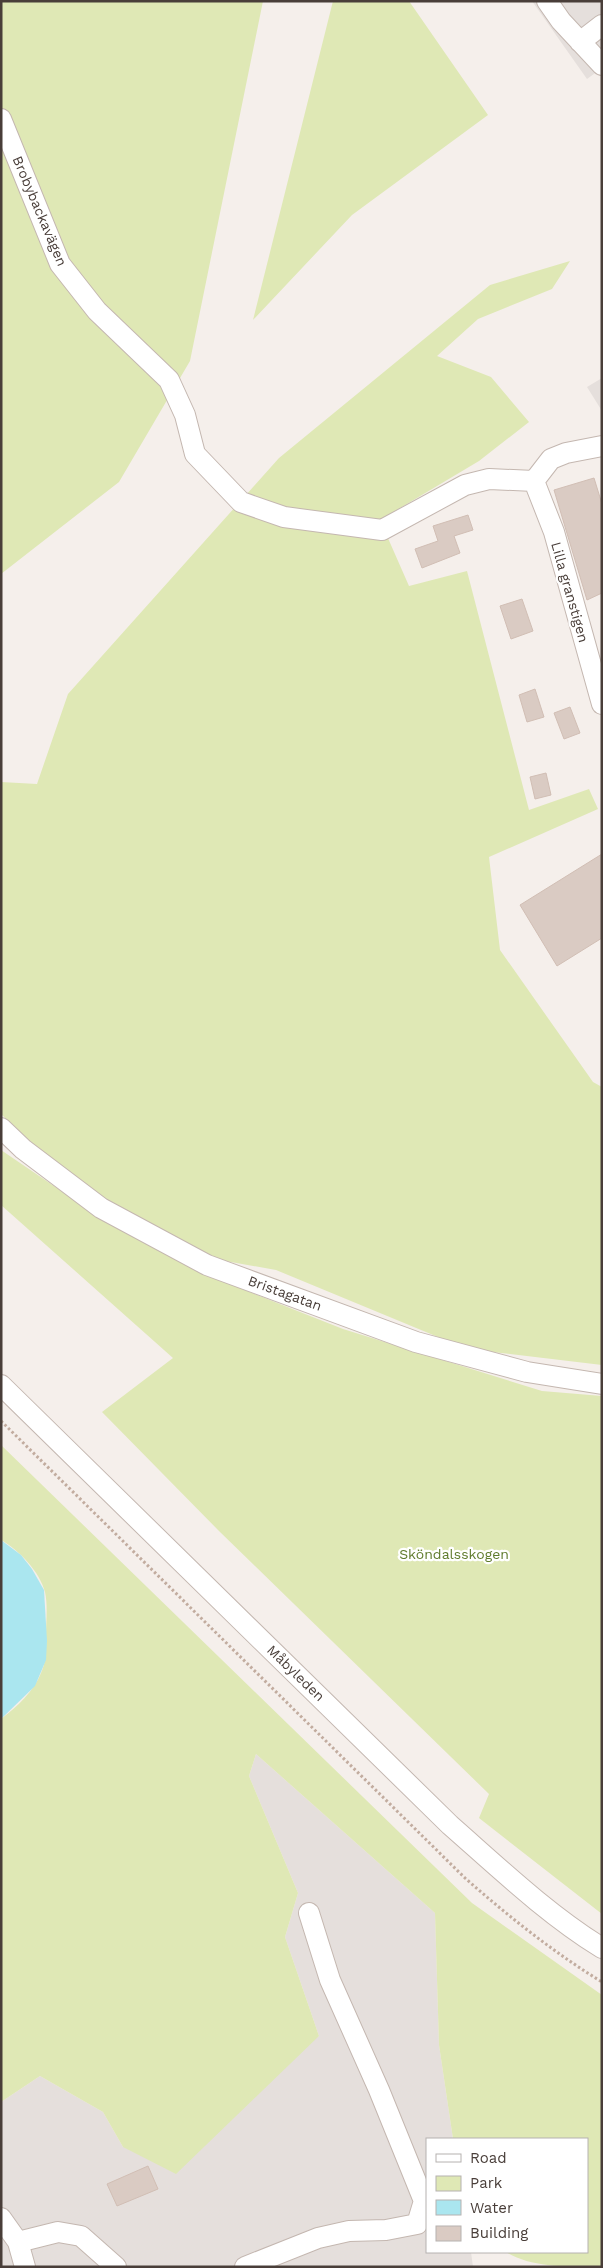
<svg xmlns="http://www.w3.org/2000/svg" width="603" height="2268" font-family="'Work Sans',sans-serif">
<style>
.industrial{fill:#e5dfdc}
.green{fill:#dfe8b5}
.water{fill:#aae6ef}
.building{fill:#dacbc3;stroke:#d1beb4}
.lines{fill:none;stroke-linecap:round;stroke-linejoin:round}
.minor-casing{stroke:#c4b7b0;stroke-width:22}
.path{stroke:#c2ac9f;stroke-width:3;stroke-dasharray:2.5 2.5;stroke-linecap:butt}
.minor{stroke:#fff;stroke-width:20}
.labels{text-anchor:middle;dominant-baseline:central;stroke-width:4.5;stroke-linejoin:round;paint-order:stroke}
.street-label{font-size:14px;fill:#493e39;stroke:#fff}
.park-label{font-size:14px;fill:#5f7b2c;stroke:#fff}
</style>
<rect width="100%" height="100%" fill="#f5efeb"/>
<path class="industrial" d="M 532,1 L 602,1 L 602,68 L 587,79 Z
M 602,378 L 602,411 L 587,387 Z
M 256,1754 L 435,1913 L 439,2045 L 453,2139 L 427,2139 L 427,2252 L 471,2252 L 473,2267 L 1,2267 L 1,2102 L 40,2076 L 103,2112 L 123,2147 L 319,2036 L 285,1937 L 298,1893 L 249,1776 Z"/>
<path class="green" d="M 1,1 L 263,1 L 190,361 L 119,482 L 1,574 Z
M 333,1 L 409,1 L 488,115 L 352,215 L 253,320 Z
M 570,261 L 552,289 L 478,319 L 437,356 L 491,377 L 529,422 L 479,461 L 380,520 L 409,586 L 467,571 L 529,810 L 589,789 L 598,809 L 489,857 L 500,950 L 593,1082 L 602,1087 L 602,1365 L 467,1349 L 276,1270 L 203,1257 L 77,1187 L 1,1114 L 1,782 L 37,784 L 68,694 L 279,458 L 490,285 Z
M 1,1150 L 76,1201 L 197,1271 L 343,1329 L 542,1391 L 602,1396 L 602,1914 L 479,1818 L 489,1794 L 219,1531 L 102,1412 L 173,1358 L 1,1205 Z
M 1,1445 L 472,1903 L 602,1995 L 602,2267 C 572,2267 531,2268 506,2252 L 587,2252 L 587,2139 L 453,2139 L 439,2045 L 435,1913 L 256,1754 L 249,1776 L 298,1893 L 285,1937 L 319,2036 L 176,2174 L 123,2147 L 103,2112 L 40,2076 L 1,2102 L 1,1719 C 17,1707 34,1691 41,1673 C 47,1660 46,1648 46,1635 C 46,1621 48,1606 45,1592 C 40,1572 19,1550 1,1540 Z"/>
<path class="water" d="M 1,1540 L 21,1555 L 32,1569 L 44,1590 L 47,1641 L 46,1660 L 35,1686 L 1,1719 Z"/>
<path class="building" d="M 594,478 L 602,504 L 602,593 L 587,600 L 554,490 Z
M 468,515 L 473,530 L 454,536 L 460,553 L 422,568 L 415,549 L 438,541 L 433,526 Z
M 522,599 L 533,631 L 511,639 L 500,606 Z
M 535,689 L 544,717 L 527,722 L 519,695 Z
M 570,707 L 580,733 L 564,739 L 554,713 Z
M 546,773 L 551,795 L 535,799 L 530,777 Z
M 602,854 L 602,938 L 557,966 L 520,905 Z
M 148,2166 L 158,2189 L 117,2206 L 107,2184 Z"/>
<g class="lines">
<g class="minor-casing">
<path id="minor" d="M 547,1 L 561,21 L 602,65
M 580,42 L 602,25
M 1,119 L 60,264 L 97,311 L 169,380 L 185,415 L 195,454 L 241,502 L 284,517 L 382,530 L 465,485 L 489,479 L 534,481
M 534,481 L 554,532 L 602,704
M 534,481 L 551,459 L 566,453 L 602,446
M 1,1128 L 23,1149 L 101,1208 L 207,1265 L 416,1342 L 527,1372 L 602,1384
M 1,1385 L 450,1825 C 499,1868 547,1914 602,1948
M 1,2218 L 18,2242 L 25,2267
M 18,2242 L 58,2232 L 81,2236 L 116,2267
M 245,2267 L 318,2238 L 349,2231 L 386,2230 L 417,2224 L 424,2201 L 379,2090 L 330,1980 L 309,1913"/>
</g>
<path class="path" d="M 1,1421 L 465,1878 C 508,1916 553,1952 602,1982"/>
<use href="#minor" class="minor"/>
</g>
<g class="labels">
<g class="street-label">
<text transform="translate(40 211) rotate(67)">Brobybackavägen</text>
<text transform="translate(570 592) rotate(74)">Lilla granstigen</text>
<text transform="translate(285 1293) rotate(20)">Bristagatan</text>
<text transform="translate(296 1673) rotate(44)">Måbyleden</text>
</g>
<g class="park-label">
<text x="454" y="1554">Sköndalsskogen</text>
</g>
</g>
<rect width="603" height="2268" fill="none" stroke="#493e39" stroke-width="5"/>
<rect x="426" y="2138" width="162" height="115" fill="#ffffff" stroke="#b6b2b0"/>
<rect x="436" y="2154" width="25" height="8" fill="#ffffff" stroke="#b6b2b0"/>
<text x="470" y="2163" font-size="15" fill="#493e39">Road</text>
<rect x="436" y="2176" width="25" height="15" fill="#dfe8b5" stroke="#b6b2b0"/>
<text x="470" y="2188" font-size="15" fill="#493e39">Park</text>
<rect x="436" y="2200" width="25" height="15" fill="#aae6ef" stroke="#b6b2b0"/>
<text x="470" y="2213" font-size="15" fill="#493e39">Water</text>
<rect x="436" y="2226" width="25" height="15" fill="#dacbc3" stroke="#b6b2b0"/>
<text x="470" y="2238" font-size="15" fill="#493e39">Building</text>
</svg>
